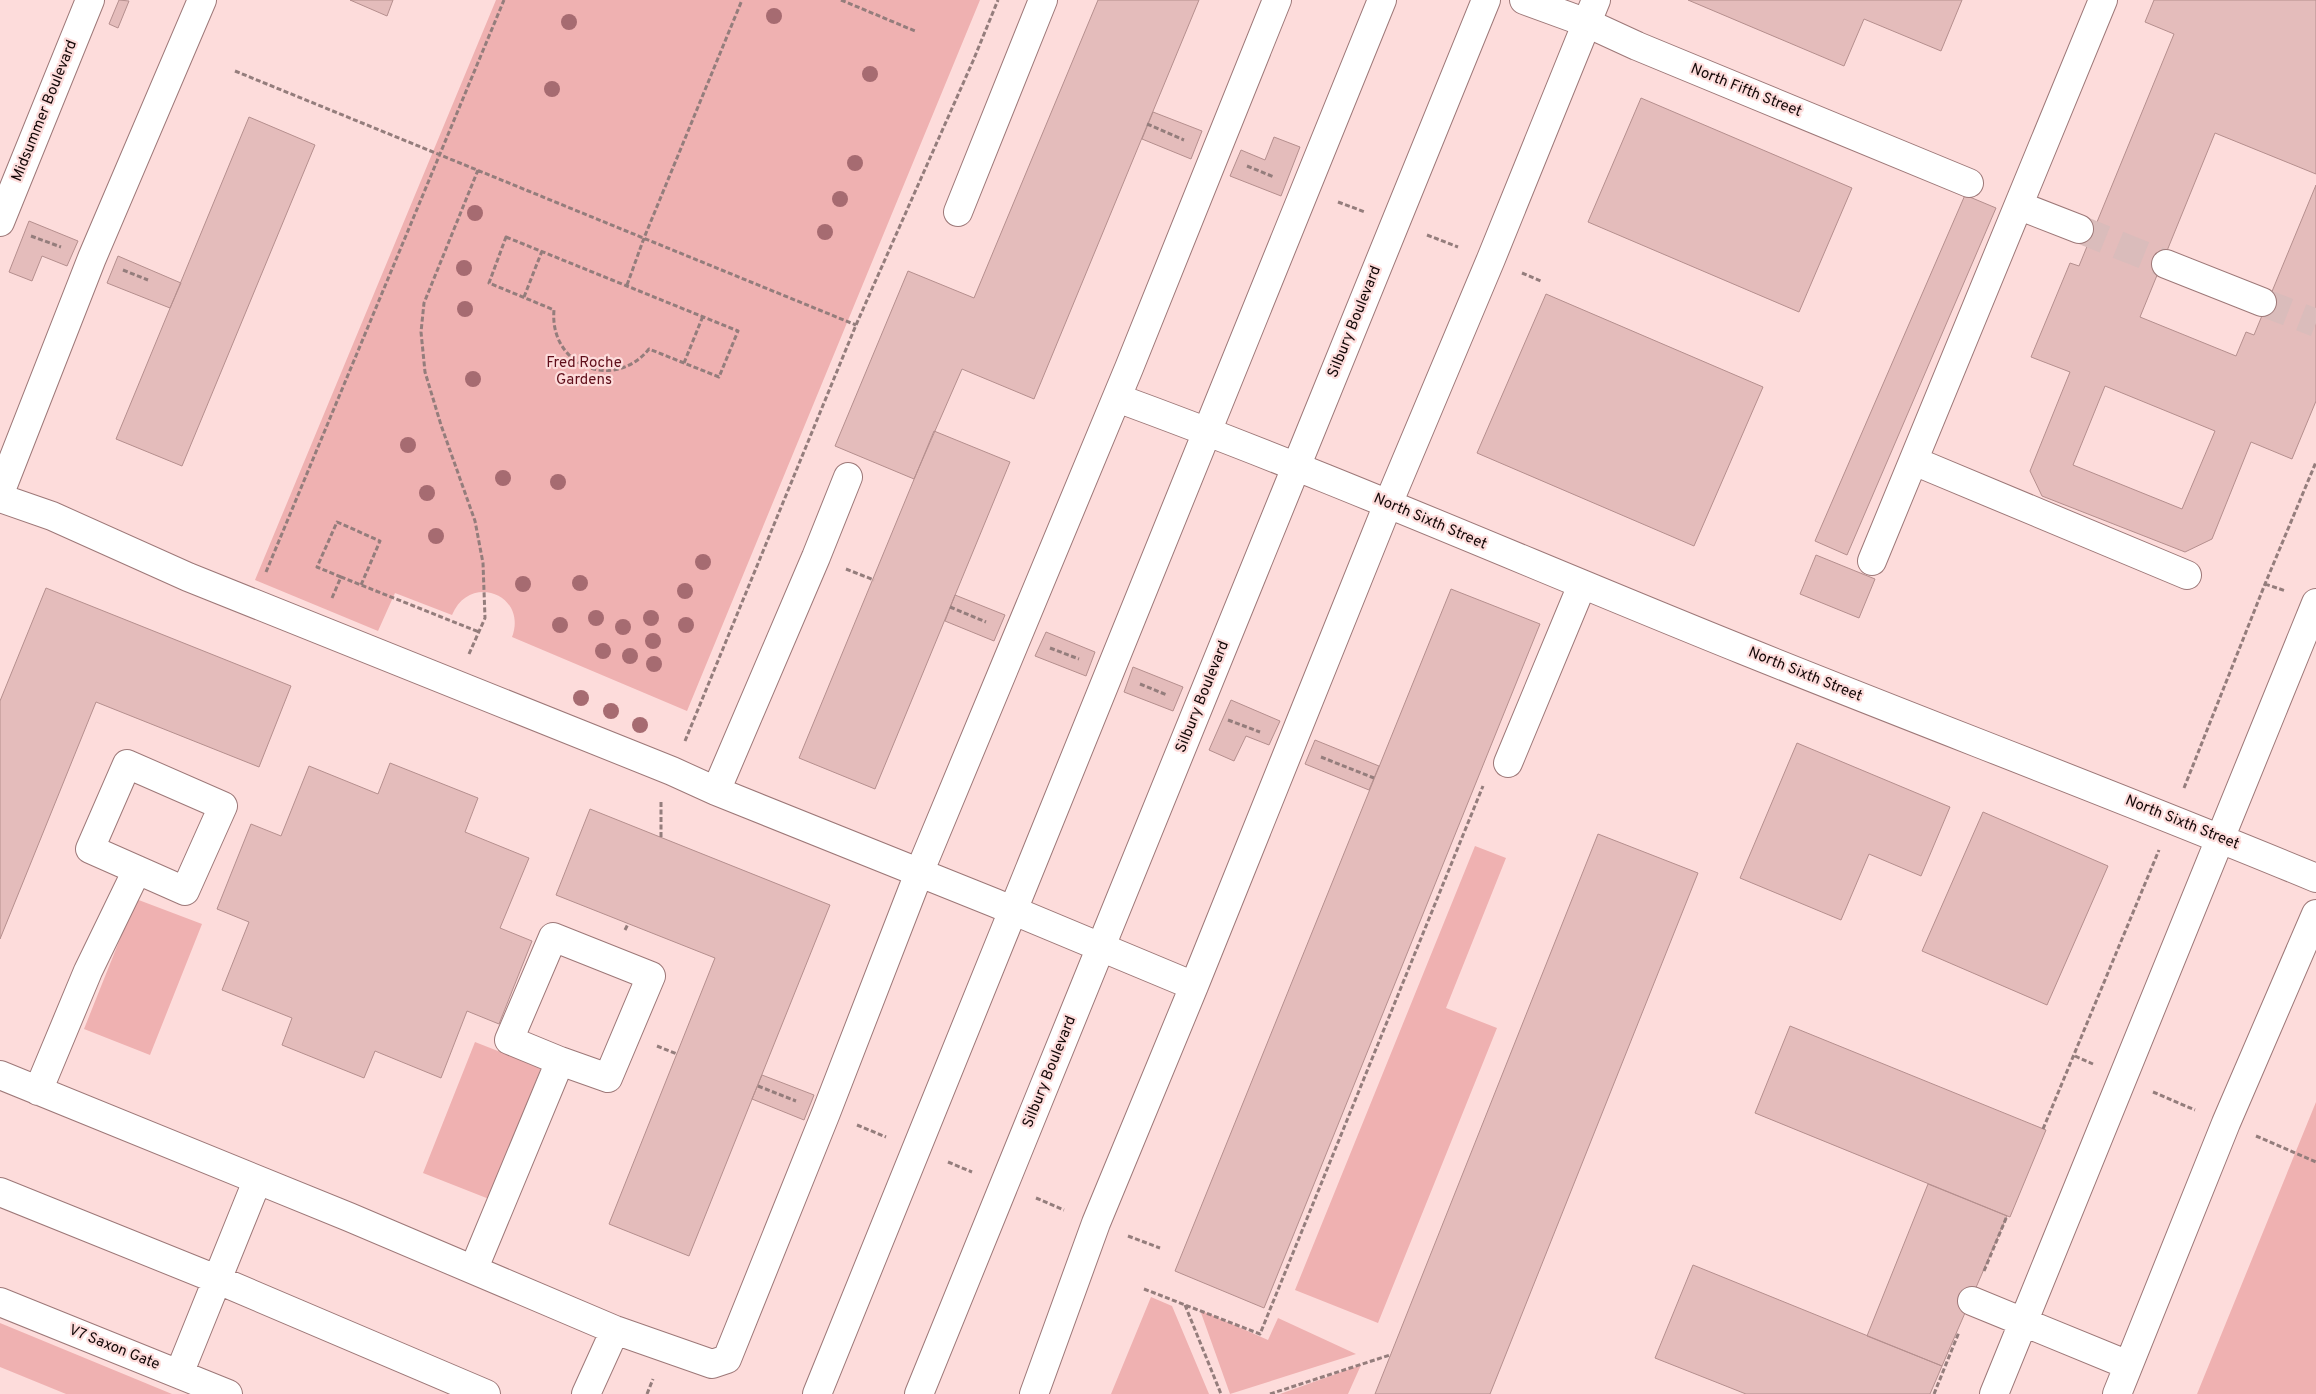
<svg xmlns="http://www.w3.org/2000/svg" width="2316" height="1394" font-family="Overpass,sans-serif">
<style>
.green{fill:#efb1b1}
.building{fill:#e4bcbb;stroke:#b58f8e;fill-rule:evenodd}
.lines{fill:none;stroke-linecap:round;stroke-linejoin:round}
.minor-tunnel{stroke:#dabcbb;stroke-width:28;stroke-dasharray:28 14;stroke-linecap:butt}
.minor-casing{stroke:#9d7878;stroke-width:30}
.path{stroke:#947d7c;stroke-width:3;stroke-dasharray:5 2.5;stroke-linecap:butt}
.minor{stroke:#fff;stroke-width:28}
.tree{fill:#a66b71}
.labels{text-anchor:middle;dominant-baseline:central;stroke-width:4.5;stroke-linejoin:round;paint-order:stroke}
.street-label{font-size:15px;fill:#140808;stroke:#fddcdb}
.park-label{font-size:15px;fill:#5f0e1a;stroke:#fddcdb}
</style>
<rect width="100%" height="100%" fill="#fddcdb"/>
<path class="green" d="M 496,0 L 980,0 L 687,711 L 512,637 C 528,595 470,572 452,615 L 395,593 L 378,631 L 255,580 Z
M 1475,846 L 1506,858 L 1446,1008 L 1497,1028 L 1378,1323 L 1295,1290 Z
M 136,899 L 202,924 L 150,1055 L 84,1029 Z
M 475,1042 L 541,1068 L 489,1199 L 423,1173 Z
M 2316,1102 L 2316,1394 L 2197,1394 Z
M 1151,1297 L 1172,1306 L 1209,1394 L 1111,1394 Z
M 1200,1310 L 1268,1340 L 1278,1318 L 1356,1354 L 1230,1394 Z
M 0,1323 L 172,1394 L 66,1394 L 0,1367 Z
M 1361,1365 L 1348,1394 L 1280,1394 Z"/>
<path class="building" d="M 119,0 L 129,1 L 118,28 L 109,24 Z
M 350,0 L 393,0 L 387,16 Z
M 1098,0 L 1199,0 L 1034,399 L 962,369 L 914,479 L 835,446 L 908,271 L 974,298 Z
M 1688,0 L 1962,0 L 1941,51 L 1864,19 L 1844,66 Z
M 2154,0 L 2316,0 L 2316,174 L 2215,133 L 2140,317 L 2236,356 L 2246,332 L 2254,335 L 2316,185 L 2316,401 L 2292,459 L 2251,442 L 2212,539 L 2185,552 L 2042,496 L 2030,471 L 2070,372 L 2031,357 L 2070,263 L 2079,266 L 2174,34 L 2145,22 ZM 2105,386 L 2215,431 L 2182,509 L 2073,465 Z
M 1641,98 L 1852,188 L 1799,312 L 1588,222 Z
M 1153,112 L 1202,131 L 1191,159 L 1142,139 Z
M 249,117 L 315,145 L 182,466 L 116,439 Z
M 1274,137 L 1300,147 L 1281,196 L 1230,176 L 1241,150 L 1265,160 Z
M 1965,195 L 1996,208 L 1847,555 L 1815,541 Z
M 29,221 L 78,241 L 67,266 L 42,256 L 32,281 L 9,272 Z
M 118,256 L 181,283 L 170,308 L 107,283 Z
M 1546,294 L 1763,387 L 1694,546 L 1477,453 Z
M 934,431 L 1010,462 L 875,789 L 799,758 Z
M 1816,555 L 1875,579 L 1859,618 L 1800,594 Z
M 46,588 L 291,686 L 259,767 L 96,702 L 0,939 L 0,701 Z
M 1451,589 L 1540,624 L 1264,1308 L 1175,1271 Z
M 955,595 L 1005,615 L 994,641 L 945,621 Z
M 1046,632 L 1095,652 L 1086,676 L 1035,656 Z
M 1133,667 L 1183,687 L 1173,711 L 1124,692 Z
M 1231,700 L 1280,721 L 1269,745 L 1246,736 L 1234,761 L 1209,750 Z
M 1315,740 L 1379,766 L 1369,790 L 1305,764 Z
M 1797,743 L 1950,807 L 1921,876 L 1869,854 L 1841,920 L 1740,878 Z
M 390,763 L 478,798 L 465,832 L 529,858 L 500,928 L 532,941 L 499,1024 L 467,1011 L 441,1078 L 375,1051 L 364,1078 L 282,1045 L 292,1018 L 222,990 L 249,922 L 217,909 L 251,824 L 281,836 L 309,766 L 378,794 Z
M 590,809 L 830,905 L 689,1256 L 609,1224 L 715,958 L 556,895 Z
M 1983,812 L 2108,866 L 2047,1005 L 1922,951 Z
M 1598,834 L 1698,873 L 1490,1394 L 1375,1394 Z
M 1790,1026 L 2046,1130 L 2010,1217 L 1755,1113 Z
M 762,1075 L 814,1095 L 804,1120 L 752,1099 Z
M 1928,1184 L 2007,1216 L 1942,1366 L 1867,1336 Z
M 1693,1265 L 1942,1366 L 1930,1394 L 1746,1394 L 1655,1358 Z"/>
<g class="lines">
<path class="minor-tunnel" d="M 2079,229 L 2166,264
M 2262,302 L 2316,323"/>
<g class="minor-casing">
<path id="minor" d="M 1524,0 L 1587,23 L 1637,46 L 1969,183
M 2020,206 L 2079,229
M 958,212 L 1043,0
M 0,222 L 90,0
M 2166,264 L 2262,302
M 1117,398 C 1328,475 1534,566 1743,650 C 1934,727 2126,799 2316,878
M 1914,461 L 2187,575
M 0,493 L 92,258 L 202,0
M 0,498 L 52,516 L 188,577 L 672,771 L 716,791 L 995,903 L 1194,986
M 1872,561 L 2103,0
M 1508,763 L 1582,585
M 127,764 L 223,806 L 185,891 L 90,849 Z
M 716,791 L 816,557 L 848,477
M 0,1075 L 349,1217 L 615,1330 L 712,1364 L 727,1359 L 826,1113 L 919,873 L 1129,368 L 1277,0
M 38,1091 L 88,971 L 137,870
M 0,1192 L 216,1279 L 486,1394
M 474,1268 L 560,1061 L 509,1040 L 553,937 L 651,976 L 608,1078 L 560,1061
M 1972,1301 L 2128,1365
M 0,1302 L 228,1394
M 179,1374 L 257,1181
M 586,1394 L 615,1330
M 817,1394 L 1382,0
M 919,1394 L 1486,0
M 1034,1394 L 1096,1223 L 1194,986 L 1388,504 L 1491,259 L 1596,0
M 1994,1394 L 2316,603
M 2117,1394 L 2226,1123 L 2316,914"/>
</g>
<path class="path" d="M 841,0 L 915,31
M 235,71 L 856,325
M 1147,124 L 1184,140
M 1247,166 L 1274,177
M 1338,202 L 1365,212
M 1427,235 L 1458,247
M 31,236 L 61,247
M 506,237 L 738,331 L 719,377 L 649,349 C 614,392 549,366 554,310 L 489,283 Z
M 123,270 L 148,280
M 1522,273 L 1541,281
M 627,285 L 644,238 L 742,0
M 524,297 L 542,251
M 684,363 L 703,316
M 846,569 L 874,580
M 266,572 L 504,0
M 341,577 L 317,567 L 337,522 L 380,541 L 361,585
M 2265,584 L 2286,591
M 332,598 L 341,577 L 479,632
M 950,607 L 986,622
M 1050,648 L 1079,659
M 469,654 L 485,618 L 483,563 L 475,521 L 441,425 L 425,372 L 421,332 L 424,303 L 478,170
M 1140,684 L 1167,695
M 1228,720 L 1260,732
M 685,741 L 856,325 L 973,61 L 998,0
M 1321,757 L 1374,778
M 2184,788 L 2265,584 L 2316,462
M 661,837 L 661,802
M 625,930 L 628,924
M 657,1046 L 677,1054
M 2075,1056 L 2093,1064
M 758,1086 L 796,1101
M 2153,1092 L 2195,1110
M 857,1125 L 886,1137
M 2043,1129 L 2159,850
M 2256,1136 L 2316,1162
M 948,1162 L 972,1172
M 1036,1198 L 1064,1210
M 1128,1236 L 1160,1248
M 1984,1271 L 2007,1216
M 1144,1289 L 1260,1334 L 1483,786
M 1185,1305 L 1221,1394
M 647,1394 L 653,1379
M 1270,1394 L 1390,1355
M 1934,1394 L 1959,1332"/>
<use href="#minor" class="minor"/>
</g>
<g class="tree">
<circle cx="774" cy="16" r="8"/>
<circle cx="569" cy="22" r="8"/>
<circle cx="870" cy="74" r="8"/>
<circle cx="552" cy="89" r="8"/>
<circle cx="855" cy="163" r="8"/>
<circle cx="840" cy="199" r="8"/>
<circle cx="475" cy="213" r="8"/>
<circle cx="825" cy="232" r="8"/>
<circle cx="464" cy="268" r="8"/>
<circle cx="465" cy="309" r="8"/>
<circle cx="473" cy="379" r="8"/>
<circle cx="408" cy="445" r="8"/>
<circle cx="503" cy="478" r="8"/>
<circle cx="558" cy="482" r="8"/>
<circle cx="427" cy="493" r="8"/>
<circle cx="436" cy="536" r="8"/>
<circle cx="703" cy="562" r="8"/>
<circle cx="580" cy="583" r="8"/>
<circle cx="523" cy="584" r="8"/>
<circle cx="685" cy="591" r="8"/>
<circle cx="596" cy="618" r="8"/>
<circle cx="651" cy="618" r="8"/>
<circle cx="560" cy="625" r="8"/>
<circle cx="686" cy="625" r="8"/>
<circle cx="623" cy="627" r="8"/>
<circle cx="653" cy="641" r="8"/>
<circle cx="603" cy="651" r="8"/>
<circle cx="630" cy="656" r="8"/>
<circle cx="654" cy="664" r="8"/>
<circle cx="581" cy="698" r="8"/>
<circle cx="611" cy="711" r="8"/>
<circle cx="640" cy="725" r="8"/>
</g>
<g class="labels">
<g class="street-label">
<text transform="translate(1746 91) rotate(22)">North Fifth Street</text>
<text transform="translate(45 111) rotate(-68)">Midsummer Boulevard</text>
<text transform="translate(1355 322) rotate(-68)">Silbury Boulevard</text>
<text transform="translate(1430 522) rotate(23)">North Sixth Street</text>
<text transform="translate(1805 675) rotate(22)">North Sixth Street</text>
<text transform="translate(1203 697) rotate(-68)">Silbury Boulevard</text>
<text transform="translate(2182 823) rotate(22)">North Sixth Street</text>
<text transform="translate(1050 1072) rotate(-68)">Silbury Boulevard</text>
<text transform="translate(114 1348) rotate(22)">V7 Saxon Gate</text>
</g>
<g class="park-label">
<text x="584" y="363">Fred Roche<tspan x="584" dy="17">Gardens</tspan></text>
</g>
</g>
</svg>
